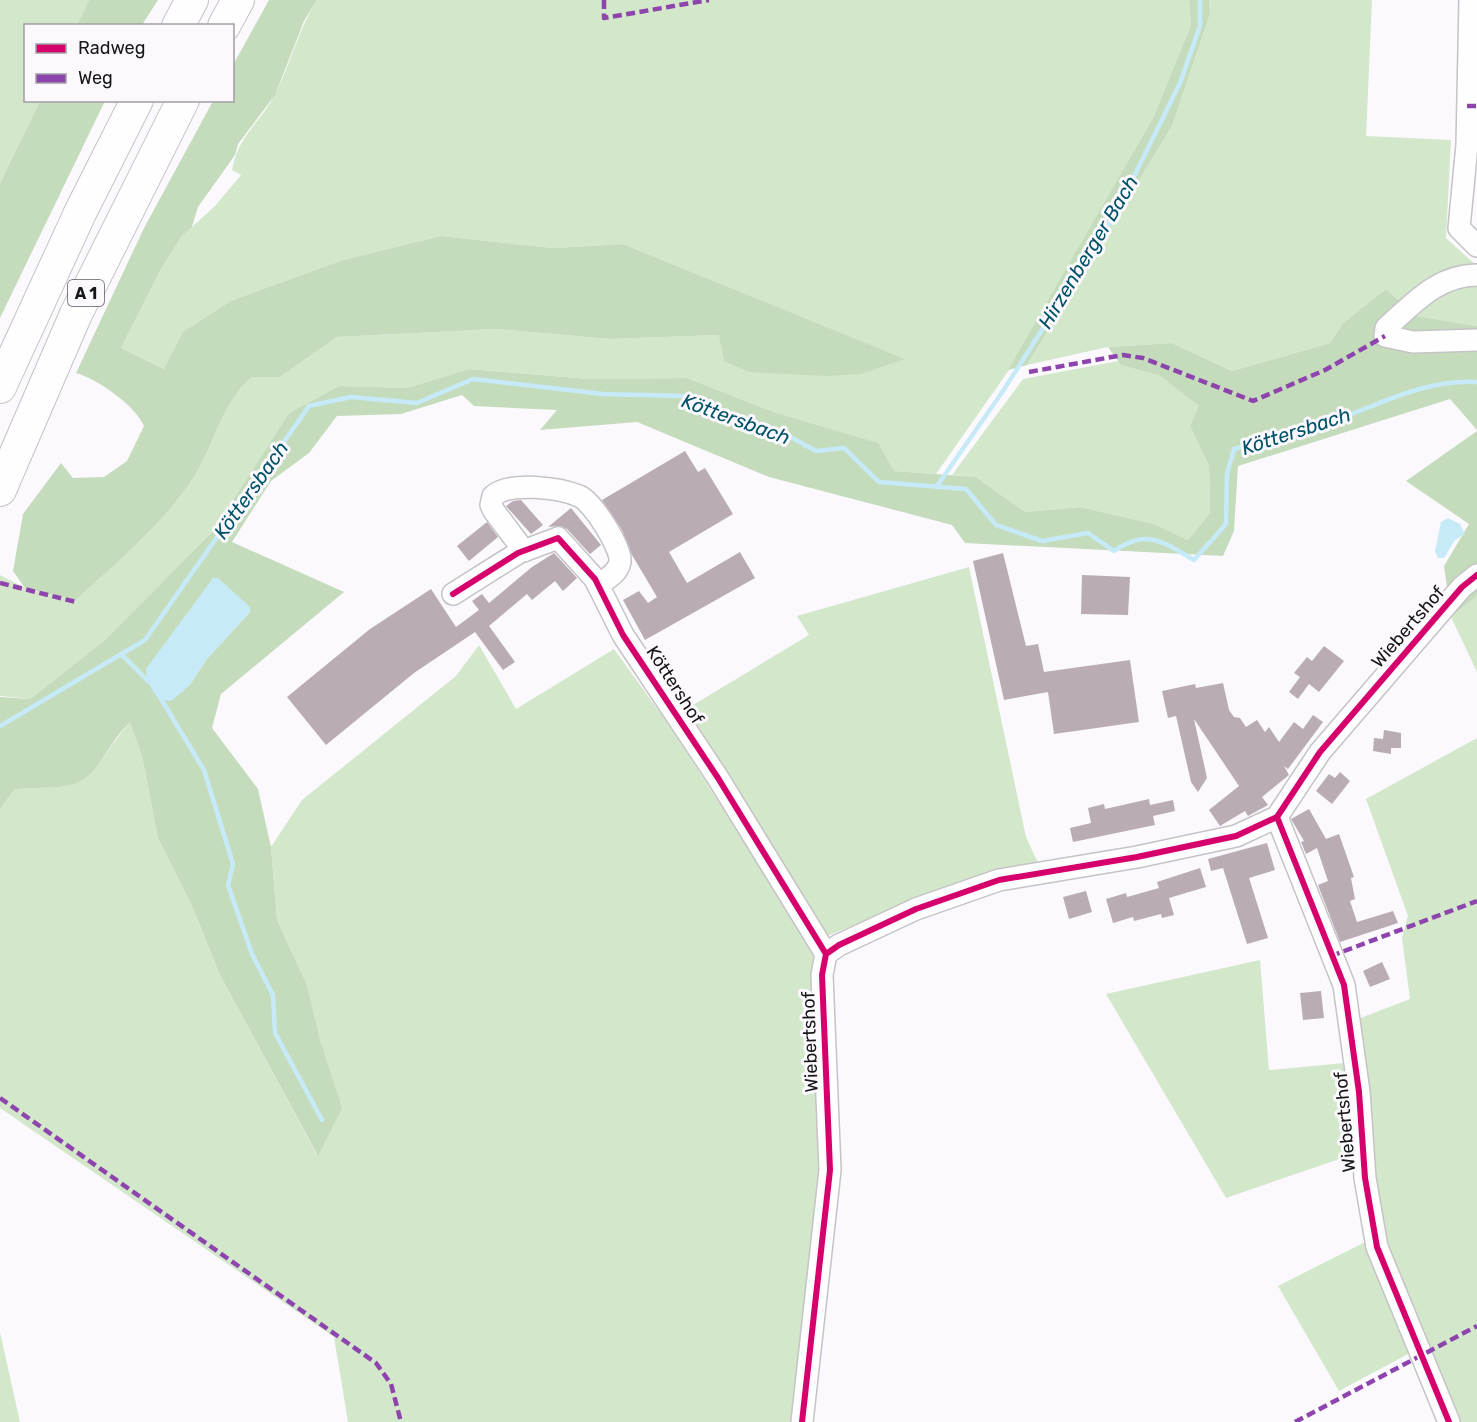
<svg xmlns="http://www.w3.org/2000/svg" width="1477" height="1422" font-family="Rubik,sans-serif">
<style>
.green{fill:#d3e7cb}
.forest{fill:#c5dcbc;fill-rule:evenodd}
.water{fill:#c7eaf9}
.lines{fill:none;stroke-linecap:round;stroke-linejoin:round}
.stream{stroke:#c7eaf9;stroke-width:4.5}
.building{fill:#b9acb5}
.minor-casing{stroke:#c5c3c6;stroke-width:24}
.highway-casing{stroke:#c5c3c6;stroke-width:34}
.minor{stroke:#fefeff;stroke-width:21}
.highway{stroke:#fefeff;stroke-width:32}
.quiet{stroke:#8e44ad;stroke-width:4.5;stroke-dasharray:9 4.5;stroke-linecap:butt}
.cycleway-casing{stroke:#fbf8fe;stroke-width:10}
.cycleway{stroke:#d6006c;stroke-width:6}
.labels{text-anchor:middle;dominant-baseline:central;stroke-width:6;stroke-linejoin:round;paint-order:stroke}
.shield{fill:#fbf8fe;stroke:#5b5a5d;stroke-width:1.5}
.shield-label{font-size:16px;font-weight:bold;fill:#171618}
.street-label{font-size:18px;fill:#171618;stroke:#fbf8fe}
.water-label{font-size:20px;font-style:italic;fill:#015369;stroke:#fbf8fe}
</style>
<rect width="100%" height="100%" fill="#fbf9fd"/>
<path class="green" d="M 0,0 L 89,0 L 77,25 L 26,26 L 26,100 L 40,101 L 0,183 Z
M 317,0 L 1189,0 L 1191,25 L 1153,118 L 1009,370 L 936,474 L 894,471 L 779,414 L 687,378 L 589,379 L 469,369 L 407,388 L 339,386 L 289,413 L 213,531 L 105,640 L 30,699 L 0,696 L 0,575 L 25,588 L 76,600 C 116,563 161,526 192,480 C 214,447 221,403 252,377 L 280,377 L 337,337 L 496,329 L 610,339 L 719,335 L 904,359 L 623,244 L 553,248 L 441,236 L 343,260 L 233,300 L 164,369 L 121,348 L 160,271 L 181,237 L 215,206 L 241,175 L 232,170 C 238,135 260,124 275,94 C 291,63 298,30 317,0 Z
M 1209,0 L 1372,0 L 1366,136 L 1451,140 L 1446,238 L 1477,266 L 1477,326 L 1416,316 L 1386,289 L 1343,323 L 1330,343 L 1232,371 L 1172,343 L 1108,347 L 1027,365 L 1172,126 L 1210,14 Z
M 1118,361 L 1121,365 L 1160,376 L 1200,406 L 1190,426 L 1209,466 L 1210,513 L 1188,540 L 1154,524 L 1080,507 L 1025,512 L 976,477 L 952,475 L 1023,379 Z
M 969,567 L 1026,837 L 1038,863 L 999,868 L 824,937 L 683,711 L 809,635 L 797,616 Z
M 1477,596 L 1477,672 L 1451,617 Z
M 479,645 L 516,709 L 614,649 L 666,721 L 813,946 L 821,1171 L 793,1422 L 348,1422 L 334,1337 L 0,1108 L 0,809 L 14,790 C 33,786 55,790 74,784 C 99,775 111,740 130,723 L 142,756 L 158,838 L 192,906 L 220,975 L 317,1155 L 321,1043 L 307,985 L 277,920 L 271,847 L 302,800 L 456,676 Z
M 1477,738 L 1477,1422 L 1456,1422 L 1383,1243 L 1358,1019 L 1410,999 L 1402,938 L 1408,916 L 1366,799 Z
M 1260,960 L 1269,1070 L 1344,1063 L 1351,1155 L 1226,1198 L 1106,994 Z
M 1365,1242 L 1412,1352 L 1339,1391 L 1278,1286 Z
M 0,1332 L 20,1422 L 0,1422 Z"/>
<path class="forest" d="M 89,0 L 158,0 L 142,25 L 77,25 Z
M 269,0 L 317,0 L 304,21 L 275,95 L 238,144 L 235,155 L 198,207 L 192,227 L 181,237 L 160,271 L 121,348 L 164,369 L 183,332 L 233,300 L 343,260 L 441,236 L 553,248 L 623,244 L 905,359 L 861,374 L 826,376 L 749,372 L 724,361 L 719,335 L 610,339 L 496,329 L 337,337 L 280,377 L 252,377 C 221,403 214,447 192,480 C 161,526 116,563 76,600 L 25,588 L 13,571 L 23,514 L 61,463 L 73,478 L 104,477 L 127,461 L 144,426 C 135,405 97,379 76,373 L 144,228 L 213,101 L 232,100 L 233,65 Z
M 1189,0 L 1209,0 L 1210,14 L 1172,126 L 1027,365 L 1008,370 L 1153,118 L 1191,25 Z
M 40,101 L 105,101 L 0,318 L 0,183 Z
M 1386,289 L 1416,316 L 1477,326 L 1477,430 L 1450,399 L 1238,466 L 1234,531 L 1223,556 L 965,543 L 952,525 L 769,477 L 637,422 L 540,430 L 557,410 L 474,406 L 462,395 L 401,414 L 337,416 L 309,453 L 271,481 L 232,542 L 344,592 L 221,694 L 212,728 L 258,789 L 271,847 L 277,920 L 307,985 L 321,1043 L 342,1108 L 318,1156 L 220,975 L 192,906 L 158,838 L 142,756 L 130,723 C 109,739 101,775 74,784 C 55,790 33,786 14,790 L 0,809 L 0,697 L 30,699 L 105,640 L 213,531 L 289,413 L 339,386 L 407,388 L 469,369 L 589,379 L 687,378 L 779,414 L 878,443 L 894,471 L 976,477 L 1025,512 L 1080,507 L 1154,524 L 1188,540 L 1210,513 L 1209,466 L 1190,426 L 1199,406 L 1160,376 L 1121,365 L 1108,347 L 1172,343 L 1232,371 L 1330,343 L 1343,323 ZM 250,607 L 250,612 L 206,660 L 189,686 L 147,681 Z
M 1477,431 L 1477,596 L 1451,617 L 1444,566 L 1469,524 L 1406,481 Z"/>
<path class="water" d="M 1448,518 L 1460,524 L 1465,534 L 1455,540 L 1444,558 L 1438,558 L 1435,551 L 1441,522 Z
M 213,578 L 218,578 L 250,607 L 250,612 L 206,660 L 189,686 L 171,701 C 154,700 147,685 146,669 Z"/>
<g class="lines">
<path class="stream" d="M 937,486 L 1003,391 L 1115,215 L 1180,83 L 1200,26 L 1200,0
M 121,654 L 149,682
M 158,694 L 204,770 L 233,864 L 228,885 L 252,954 L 273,995 L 275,1033 L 322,1120
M 0,726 L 145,640 L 309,406 L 351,397 L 417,403 L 473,379 L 603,394 L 683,396 L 783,433 L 816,451 L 844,448 L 879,482 L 966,489 L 996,525 L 1042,541 L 1088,533 L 1114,551 C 1147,528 1163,542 1194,560 L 1226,524 L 1227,474 L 1234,449 C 1268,440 1304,433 1336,420 C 1383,403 1426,379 1477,382"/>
</g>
<path class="building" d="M 685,451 L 698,472 L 705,468 L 733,514 L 669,552 L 687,583 L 740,552 L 755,578 L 645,640 L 623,600 L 639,591 L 648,603 L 657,597 L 632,555 L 622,530 L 602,500 Z
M 521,500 L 543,525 L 531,534 L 506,506 L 513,501 Z
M 571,508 L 601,545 L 590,554 L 567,529 L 560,526 L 548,527 Z
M 487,522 L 498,537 L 469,561 L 457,546 Z
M 554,553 L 577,578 L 563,591 L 555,581 L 532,600 L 527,594 L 489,626 L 515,662 L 503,670 L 475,632 L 414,673 L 326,745 L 287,697 L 370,629 L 431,589 L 456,627 L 479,610 L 472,601 L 482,594 L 489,603 L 532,567 Z
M 1003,553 L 1026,646 L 1038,644 L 1044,672 L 1130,660 L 1139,722 L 1054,734 L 1048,692 L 1004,700 L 973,561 Z
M 1082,575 L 1130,577 L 1128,615 L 1081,614 Z
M 1324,646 L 1344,661 L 1319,692 L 1309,684 L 1298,699 L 1289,692 L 1300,677 L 1294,673 L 1307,657 L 1312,661 Z
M 1223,683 L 1229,710 L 1234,717 L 1240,718 L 1246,727 L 1257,720 L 1265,732 L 1269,727 L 1279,742 L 1294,722 L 1303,729 L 1313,715 L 1323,722 L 1288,769 L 1284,766 L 1289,775 L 1262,797 L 1268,805 L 1248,816 L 1245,811 L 1220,826 L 1209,810 L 1239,786 L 1194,719 L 1207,778 L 1198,792 L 1191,782 L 1176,716 L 1168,718 L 1162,691 L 1195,684 L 1196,688 Z
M 1384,730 L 1401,733 L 1401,748 L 1391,748 L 1391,754 L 1373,751 L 1374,738 L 1383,739 Z
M 1340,772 L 1350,781 L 1332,804 L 1316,791 L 1329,774 L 1335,778 Z
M 1149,799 L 1150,805 L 1173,800 L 1175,811 L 1153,816 L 1155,825 L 1073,842 L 1070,828 L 1091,823 L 1088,808 L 1104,804 L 1105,809 Z
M 1309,809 L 1326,839 L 1339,834 L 1354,877 L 1351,878 L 1355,899 L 1350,901 L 1357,922 L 1393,911 L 1398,923 L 1340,942 L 1318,885 L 1328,881 L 1317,848 L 1306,854 L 1301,842 L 1304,841 L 1291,819 Z
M 1267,843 L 1275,870 L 1249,878 L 1268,938 L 1247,944 L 1223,868 L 1211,871 L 1208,859 Z
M 1200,868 L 1206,887 L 1169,898 L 1174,915 L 1162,918 L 1161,914 L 1134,921 L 1133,917 L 1113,923 L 1106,899 L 1126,893 L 1127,897 L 1159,888 L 1157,882 Z
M 1086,891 L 1092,912 L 1069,919 L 1063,897 Z
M 1382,962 L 1390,979 L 1370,987 L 1363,971 Z
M 1321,991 L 1324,1018 L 1303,1020 L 1300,993 Z"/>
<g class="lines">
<g class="minor-casing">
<path id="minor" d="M 1470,0 L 1467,145 L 1459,228 L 1477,246
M 1477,275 C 1438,275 1414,303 1386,328 L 1385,336 L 1413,342 L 1477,340
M 524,551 L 494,511 L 491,505 L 493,496 C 510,481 560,488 579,496 C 592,501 622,548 620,562 C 618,573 607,579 598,585
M 453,594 L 518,553 L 558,538 L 595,579 L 623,635 L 718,778 L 826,954
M 1277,817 L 1344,985 L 1359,1092 L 1365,1178 L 1377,1247 L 1449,1422
M 802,1422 L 830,1170 L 822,975 L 826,954 L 839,945 L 916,909 L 999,880 L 1137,857 L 1236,836 L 1277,817 L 1320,752 L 1462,587 L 1477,575"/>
</g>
<g class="highway-casing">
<path id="highway" d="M 178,26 L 192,0
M 224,26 L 238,0
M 0,387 L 80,213 L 137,100
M 0,490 L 76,314 L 183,100"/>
</g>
<use href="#minor" class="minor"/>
<use href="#highway" class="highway"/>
<path class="quiet" d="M 604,0 L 604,18 L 709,0
M 1467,106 L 1477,106
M 1029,372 L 1123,355 L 1143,358 L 1253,401 L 1325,370 L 1385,336
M 0,583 L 76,602
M 1331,956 L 1477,901
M 0,1098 L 376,1363 L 391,1384 L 401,1422
M 1295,1422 L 1477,1326"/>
<g class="cycleway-casing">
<path id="cycleway" d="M 453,594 L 518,553 L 558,538 L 595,579 L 623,635 L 718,778 L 826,954
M 1277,817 L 1344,985 L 1359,1092 L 1365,1178 L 1377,1247 L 1449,1422
M 802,1422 L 830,1170 L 822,975 L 826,954 L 839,945 L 916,909 L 999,880 L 1137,857 L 1236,836 L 1277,817 L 1320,752 L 1462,587 L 1477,575"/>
</g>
<use href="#cycleway" class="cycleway"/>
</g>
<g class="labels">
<rect class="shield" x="68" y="280" width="36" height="26" rx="4.5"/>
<g class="shield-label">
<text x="86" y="293">A 1</text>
</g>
<g class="street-label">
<text transform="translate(1408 627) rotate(-49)">Wiebertshof</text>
<text transform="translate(675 685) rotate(57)">Köttershof</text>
<text transform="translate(810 1042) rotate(-92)">Wiebertshof</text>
<text transform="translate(1345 1122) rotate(-95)">Wiebertshof</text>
</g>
<g class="water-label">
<text transform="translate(1088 252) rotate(-59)">Hirzenberger Bach</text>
<text transform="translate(736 419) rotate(20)">Köttersbach</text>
<text transform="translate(1296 431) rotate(-18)">Köttersbach</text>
<text transform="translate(251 490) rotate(-55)">Köttersbach</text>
</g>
</g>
<rect x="24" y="24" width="210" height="78" fill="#fbf8fe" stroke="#a09ea2" stroke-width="1.5"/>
<rect x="36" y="44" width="30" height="9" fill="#d6006c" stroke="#a09ea2" stroke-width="1.5"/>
<text x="78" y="54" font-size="18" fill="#171618">Radweg</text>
<rect x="36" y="74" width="30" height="9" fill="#8e44ad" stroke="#a09ea2" stroke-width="1.5"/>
<text x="78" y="84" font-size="18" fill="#171618">Weg</text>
</svg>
